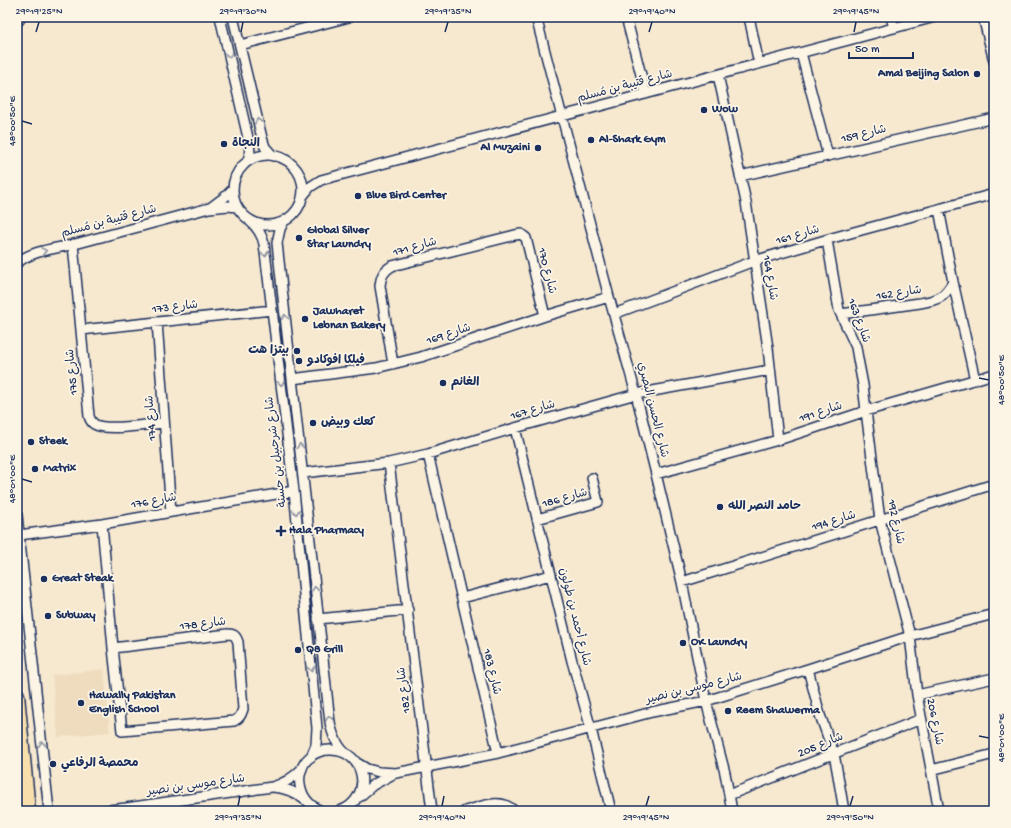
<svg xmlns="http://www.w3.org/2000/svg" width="1011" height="828" font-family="'Gochi Hand','Playpen Sans Arabic',sans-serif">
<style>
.built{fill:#efdcbf}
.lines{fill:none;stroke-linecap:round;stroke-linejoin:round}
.minor-casing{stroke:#1b2f5e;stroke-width:12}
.highway-casing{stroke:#1b2f5e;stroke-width:17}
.minor{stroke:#fcf5e5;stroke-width:9}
.highway{stroke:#f8deab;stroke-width:14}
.oneway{stroke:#8c92a2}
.ticks{fill:none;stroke:#1b2f5e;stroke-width:1.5}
.poi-dot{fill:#1b2f5e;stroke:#fcf5e5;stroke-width:1.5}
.labels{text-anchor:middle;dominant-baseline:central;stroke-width:3.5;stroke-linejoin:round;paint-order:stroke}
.poi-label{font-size:12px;font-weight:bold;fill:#1b2f5e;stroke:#fcf5e5;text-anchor:start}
.street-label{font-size:12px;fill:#1b2f5e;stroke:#fcf5e5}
.neatline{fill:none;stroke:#1b2f5e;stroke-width:1.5}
.ticks-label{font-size:10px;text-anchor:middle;fill:#1b2f5e}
</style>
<rect width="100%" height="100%" fill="#f7e9d0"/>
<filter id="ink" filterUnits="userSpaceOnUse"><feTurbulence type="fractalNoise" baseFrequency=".025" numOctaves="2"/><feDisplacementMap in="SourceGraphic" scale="8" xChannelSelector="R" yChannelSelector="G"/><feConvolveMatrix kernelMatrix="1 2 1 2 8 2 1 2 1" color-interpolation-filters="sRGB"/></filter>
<g filter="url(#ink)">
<path class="built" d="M 104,669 L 110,732 L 58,737 L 52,675 Z"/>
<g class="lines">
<g class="minor-casing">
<path id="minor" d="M 220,17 L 249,142 L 250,154 L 247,162
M 233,17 L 262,138 L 265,147 L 273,156
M 536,17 L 609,297 L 636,394 L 656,474 L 682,582 L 706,701 L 725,773 L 732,811
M 626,17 L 646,94
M 749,17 L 759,64
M 891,17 L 894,28
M 983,17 L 994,61
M 240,45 L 349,17
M 801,53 L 828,156
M 718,75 L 746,202 L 768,348 L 778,440
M233 190a35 35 0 1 1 70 0a35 35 0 1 1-70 0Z
M 740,176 L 994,118
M 302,197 L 310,187 L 321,180 L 935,17
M 210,208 L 226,196 L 233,189
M 939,209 L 953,282 L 975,380
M 249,220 C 257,227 262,234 264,244 L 294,491 L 317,728 L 316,745 L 311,757
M 284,221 L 280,229 L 277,243 L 329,713 C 330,729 334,742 345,753
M 827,240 L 839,310 L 856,347 L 858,359 L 863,385 L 866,411 L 880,520 L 910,636 L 917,695 L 939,811
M 73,244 L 89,416 C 90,420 91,422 94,424 C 106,432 149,424 164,423
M 17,263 C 32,250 56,249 75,244 C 120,232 164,220 209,208 L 228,206 L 237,207
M 614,314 L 754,261 L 832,238 L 994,194
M 841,314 L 920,303 C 938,300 944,298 953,282
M 157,322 L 171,512
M 81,330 L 272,310
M 393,364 L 380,286 C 381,277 383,271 392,266 L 515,235 L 521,234 L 526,238 L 545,316
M 292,379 L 376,368 L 421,357 L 545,316 L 609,297
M 515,428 L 572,661 L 591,729 L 611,811
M 428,454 L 498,753
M 389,463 L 432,811
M 303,473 L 389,463 L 428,454 L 515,428 L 636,394 L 770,370
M 656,474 L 778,440 L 866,411 L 994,374
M 17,515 L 49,811
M 537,519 L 598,502 L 592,478
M 102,524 L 113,648 L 122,731 L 234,721 C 240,718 241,715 243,709 L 238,642 C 236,636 234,634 228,634 L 113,648
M 19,535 L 102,524 L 294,491
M 682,582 L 994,484
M 462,598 L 551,575
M 318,619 L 408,610
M 808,669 L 820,715 L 834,754 L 837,770 L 844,811
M 917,695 L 994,678
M 357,763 L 367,769 L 379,772 L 396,773 L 498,753 L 652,712 L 706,701 L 808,669 L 910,636 L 994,614
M 931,770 L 994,754
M 273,787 C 286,788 296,792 305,800
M 729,795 L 921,719
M 359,797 L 373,785 L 393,774
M 101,811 L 126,808 L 272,787 C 284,784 293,778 302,769
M 178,811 L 181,800
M 321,811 C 287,796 296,749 331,750 C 366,750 374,799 340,811
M 465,811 C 481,807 501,797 514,811"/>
</g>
<g class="highway-casing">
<path id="highway" d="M 17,19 L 18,17
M 17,695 L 28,811"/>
</g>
<use href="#minor" class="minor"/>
<use href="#highway" class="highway"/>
</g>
<defs><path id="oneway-chevron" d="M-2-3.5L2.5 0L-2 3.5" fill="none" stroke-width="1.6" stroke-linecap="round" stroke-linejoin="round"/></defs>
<g class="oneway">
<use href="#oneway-chevron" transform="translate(229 55) rotate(77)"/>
<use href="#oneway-chevron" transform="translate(258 121) rotate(-103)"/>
<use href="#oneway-chevron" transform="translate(44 251) rotate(-13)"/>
<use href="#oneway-chevron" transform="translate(265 254) rotate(83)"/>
<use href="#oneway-chevron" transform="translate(285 317) rotate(-96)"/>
<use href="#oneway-chevron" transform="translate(281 383) rotate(83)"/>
<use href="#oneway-chevron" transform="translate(300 446) rotate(-96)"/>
<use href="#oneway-chevron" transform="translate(296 512) rotate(84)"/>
<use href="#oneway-chevron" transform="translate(315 589) rotate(-96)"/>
<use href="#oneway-chevron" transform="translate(311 669) rotate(84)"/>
<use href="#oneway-chevron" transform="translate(329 718) rotate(-99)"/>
<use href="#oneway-chevron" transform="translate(42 744) rotate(-96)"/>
</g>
</g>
<path class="ticks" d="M 36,32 L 39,22M 241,32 L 243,22M 445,32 L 448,22M 649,32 L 652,22M 854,32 L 856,22M 22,121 L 32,124M 979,378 L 989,380M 22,479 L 32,482M 979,736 L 989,738M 238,806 L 240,796M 442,806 L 444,796M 646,806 L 649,796M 850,806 L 853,796"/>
<g class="poi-dot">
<circle cx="977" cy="74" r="4"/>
<circle cx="704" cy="110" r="4"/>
<circle cx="591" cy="140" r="4"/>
<circle cx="224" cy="144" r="4"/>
<circle cx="538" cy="148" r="4"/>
<circle cx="358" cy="196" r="4"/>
<circle cx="299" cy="238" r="4"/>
<circle cx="305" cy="319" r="4"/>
<circle cx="297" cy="351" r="4"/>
<circle cx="299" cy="361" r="4"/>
<circle cx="443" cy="383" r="4"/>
<circle cx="313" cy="423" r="4"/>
<circle cx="31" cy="442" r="4"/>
<circle cx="35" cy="469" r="4"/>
<circle cx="720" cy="507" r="4"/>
<path d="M279 525h4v4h4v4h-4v4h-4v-4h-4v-4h4z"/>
<circle cx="44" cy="579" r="4"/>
<circle cx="48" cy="616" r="4"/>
<circle cx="683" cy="643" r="4"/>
<circle cx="298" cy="650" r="4"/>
<circle cx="81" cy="703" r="4"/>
<circle cx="728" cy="711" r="4"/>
<circle cx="53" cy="764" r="4"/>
</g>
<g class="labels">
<g class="poi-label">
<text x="969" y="74" text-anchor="end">Amal Beijing Salon</text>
<text x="712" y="110">Wow</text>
<text x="599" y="140">Al-Shark Gym</text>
<text x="232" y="144">النجاة</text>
<text x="530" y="148" text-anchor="end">Al Muzaini</text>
<text x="366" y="196">Blue Bird Center</text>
<text x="307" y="231">Global Silver<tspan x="307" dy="14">Star Laundry</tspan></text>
<text x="313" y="312">Jawharet<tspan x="313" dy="14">Lebnan Bakery</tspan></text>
<text x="289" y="351" text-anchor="end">بيتزا هت</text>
<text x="307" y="361">فيلكا افوكادو</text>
<text x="451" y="383">الغانم</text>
<text x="321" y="423">كعك وبيض</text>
<text x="39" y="442">Steek</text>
<text x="43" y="469">Matrix</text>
<text x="728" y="507">حامد النصر الله</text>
<text x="289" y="531">Hala Pharmacy</text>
<text x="52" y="579">Great Steak</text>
<text x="56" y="616">Subway</text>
<text x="691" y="643">OK Laundry</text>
<text x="306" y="650">Q8 Grill</text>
<text x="89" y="696">Hawally Pakistan<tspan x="89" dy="14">English School</tspan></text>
<text x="736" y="711">Reem Shawerma</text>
<text x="61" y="764">محمصة الرفاعي</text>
</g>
<g class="street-label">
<text transform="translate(625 87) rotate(-15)">شارع قتيبة بن مُسلم</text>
<text transform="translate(864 135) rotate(-13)">شارع 159</text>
<text transform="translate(109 222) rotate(-15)">شارع قتيبة بن مُسلم</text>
<text transform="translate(798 236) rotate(-16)">شارع 161</text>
<text transform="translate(415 248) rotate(-15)">شارع 171</text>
<text transform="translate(546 271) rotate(76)">شارع 170</text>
<text transform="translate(769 278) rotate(81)">شارع 164</text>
<text transform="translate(899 294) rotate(-8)">شارع 162</text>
<text transform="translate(175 308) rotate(-6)">شارع 173</text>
<text transform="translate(858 321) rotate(70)">شارع 163</text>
<text transform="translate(449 335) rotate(-18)">شارع 169</text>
<text transform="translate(73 372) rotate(-95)">شارع 175</text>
<text transform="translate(652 410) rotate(76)">شارع الحسن البصري</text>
<text transform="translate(533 411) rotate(-16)">شارع 167</text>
<text transform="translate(821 413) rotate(-18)">شارع 191</text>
<text transform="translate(152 418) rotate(-94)">شارع 174</text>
<text transform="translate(277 452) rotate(-97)">شارع شرحبيل بن حسنة</text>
<text transform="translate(565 499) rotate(-15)">شارع 186</text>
<text transform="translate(154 502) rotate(-10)">شارع 176</text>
<text transform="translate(834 522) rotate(-17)">شارع 194</text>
<text transform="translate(895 522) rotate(78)">شارع 192</text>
<text transform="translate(574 617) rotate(76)">شارع أحمد بن طولون</text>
<text transform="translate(203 625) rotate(-6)">شارع 178</text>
<text transform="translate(491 672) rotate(77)">شارع 183</text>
<text transform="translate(694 689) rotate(-14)">شارع موسى بن نصير</text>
<text transform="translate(405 690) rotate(-97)">شارع 182</text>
<text transform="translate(934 722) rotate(79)">شارع 206</text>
<text transform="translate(821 746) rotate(-22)">شارع 205</text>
<text transform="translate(196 786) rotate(-8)">شارع موسى بن نصير</text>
</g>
</g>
<rect width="1011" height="828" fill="none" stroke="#fcf5e5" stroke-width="44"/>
<path d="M849 52v6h64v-6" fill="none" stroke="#1b2f5e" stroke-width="2"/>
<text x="855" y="52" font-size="12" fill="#1b2f5e" stroke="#fcf5e5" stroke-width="3" paint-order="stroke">50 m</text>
<rect x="22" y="22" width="967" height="784" class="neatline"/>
<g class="ticks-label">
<text x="39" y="14">29°19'25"N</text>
<text x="243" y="14">29°19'30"N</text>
<text x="448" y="14">29°19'35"N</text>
<text x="652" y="14">29°19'40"N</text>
<text x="856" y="14">29°19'45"N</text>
<text transform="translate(11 121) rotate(-90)" y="4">48°00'50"E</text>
<text transform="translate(1000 380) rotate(-90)" y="4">48°00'50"E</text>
<text transform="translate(11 479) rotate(-90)" y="4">48°01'00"E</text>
<text transform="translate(1000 738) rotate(-90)" y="4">48°01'00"E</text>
<text x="238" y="820">29°19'35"N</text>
<text x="442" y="820">29°19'40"N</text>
<text x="646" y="820">29°19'45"N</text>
<text x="850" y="820">29°19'50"N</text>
</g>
</svg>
